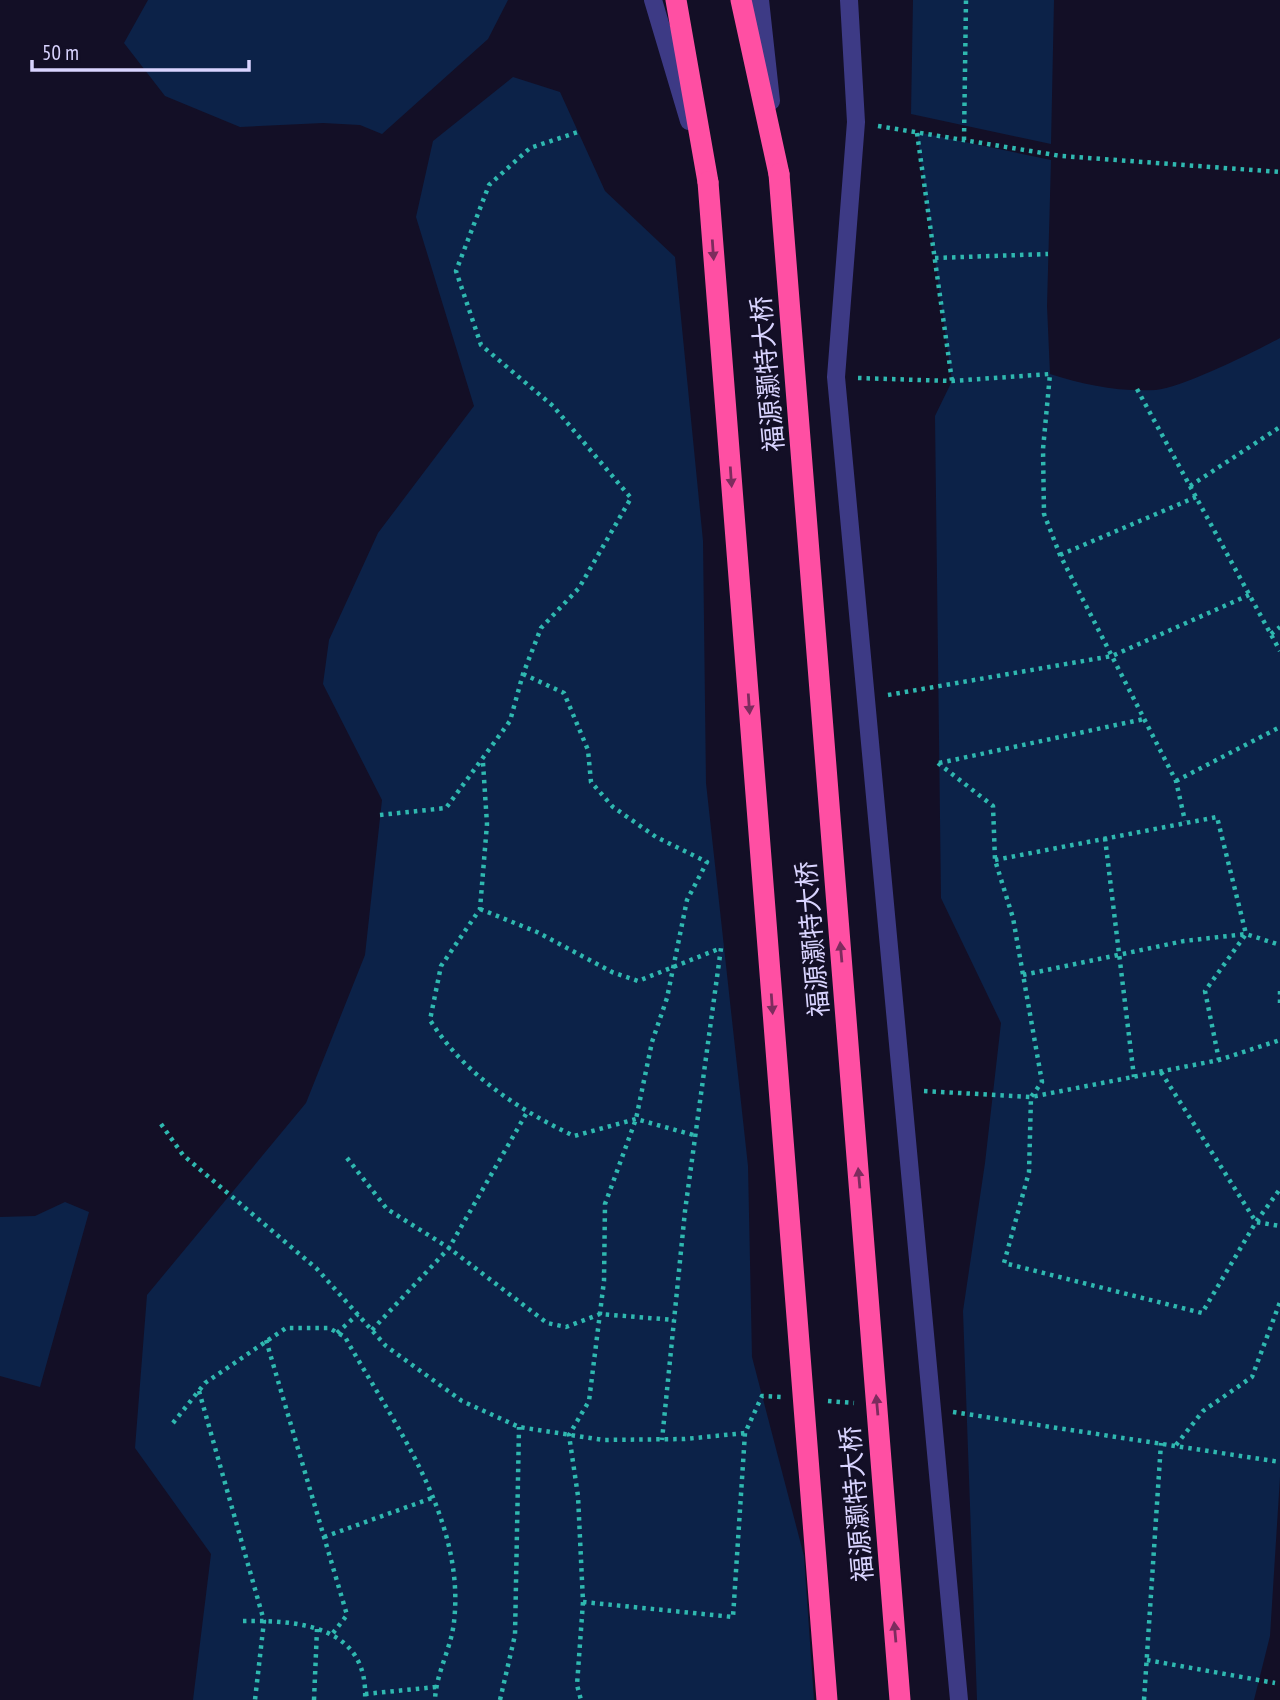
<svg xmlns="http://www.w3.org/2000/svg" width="1280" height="1700" font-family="'PT Sans Narrow','Noto Sans SC',sans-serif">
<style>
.water{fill:#0c2248}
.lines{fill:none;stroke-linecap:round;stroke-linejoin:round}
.path{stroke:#2fb8b0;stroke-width:4.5;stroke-dasharray:3.5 5;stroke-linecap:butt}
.minor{stroke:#3d3a85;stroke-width:18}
.highway{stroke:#ff4fa3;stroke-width:21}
.highway-bridge{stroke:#ff4fa3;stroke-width:21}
.oneway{fill:#7d2c5e}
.labels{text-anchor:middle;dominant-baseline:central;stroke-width:5;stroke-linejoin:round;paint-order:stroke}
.street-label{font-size:26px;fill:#d9d4ff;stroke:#130f26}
</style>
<rect width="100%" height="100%" fill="#130f26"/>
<path class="water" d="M 148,0 L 508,0 L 488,39 L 382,134 L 360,125 L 323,123 L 240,127 L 165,96 L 124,43 Z
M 913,0 L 1054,0 L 1051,144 L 911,114 Z
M 513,77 L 560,92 L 605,191 L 675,257 L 703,541 L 706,783 L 748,1166 L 752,1357 L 804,1556 L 814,1700 L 193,1700 L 211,1554 L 135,1448 L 147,1295 L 306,1103 L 365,955 L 382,800 L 323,684 L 329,640 L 378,533 L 474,406 L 416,217 L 433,141 Z
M 917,132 L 1051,160 L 1047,306 L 1050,374 C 1085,385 1118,392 1156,390 C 1181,388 1256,351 1280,338 L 1280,1477 L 1270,1636 L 1254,1700 L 977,1700 L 963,1311 L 985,1163 L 1001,1023 L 941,898 L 935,416 L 952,381 Z
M 65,1202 L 89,1212 L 40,1387 L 0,1376 L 0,1217 L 35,1216 Z"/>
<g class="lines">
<path class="path" d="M 878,126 L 1061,156 L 1280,172
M 917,133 L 952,381
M 964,140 L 966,0
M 935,258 L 1048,254
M 858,378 L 952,381 L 1050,374 L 1043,449 L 1044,514 L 1060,555 L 1176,781 L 1185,821
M 1137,389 L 1280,651
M 1190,486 L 1280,427
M 1060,555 L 1196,497
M 1271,634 L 1280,627
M 523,674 L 564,693 L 588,750 L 591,782 L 613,807 L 656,837 L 707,862 L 687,900 L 667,998 L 652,1042 L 636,1119 L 605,1204 L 604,1281 L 589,1401 L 569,1435 L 578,1496 L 583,1602 L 577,1685 L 581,1700
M 888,695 L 1112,656 L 1249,595
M 483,763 L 487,824 L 480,909 L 441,966 L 430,1020 C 464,1074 517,1109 574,1136 L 636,1119 L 697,1136
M 938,763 L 993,806 L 995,860 L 1013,918 L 1042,1082 L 1031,1097 L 1029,1172 L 1004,1263 L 1202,1313 L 1256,1222 L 1280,1189
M 939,763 L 1144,719
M 1176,781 L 1280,727
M 380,815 L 446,808 L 510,721 L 523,674 L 541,628 L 579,588 L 631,498 L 553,406 L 481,345 L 456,271 L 489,185 L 530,148 L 578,132
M 1105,838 L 1134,1077
M 995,860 L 1217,817 L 1246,934 L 1205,991 L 1219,1060
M 480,909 L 537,932 L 612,972 L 638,981 L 721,948 L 685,1211 L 662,1440
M 1023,975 L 1184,941 L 1246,934 L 1280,945
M 1280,991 L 1280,1004
M 1161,1072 L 1256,1222 L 1280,1226
M 924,1091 L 1031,1097 L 1219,1060 L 1280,1040
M 161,1124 L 183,1155 L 317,1269 L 386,1346 L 462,1401 L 519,1427 L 603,1440 L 685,1439 L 745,1433
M 347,1158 L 387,1209 L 449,1248 L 547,1323 L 566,1327 L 600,1314 L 674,1320
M 372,1330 L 449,1248 L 526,1114
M 337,1333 L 358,1314
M 266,1340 L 347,1615 L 333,1633
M 199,1391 L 264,1621 L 255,1700
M 828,1401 L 854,1403
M 953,1412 L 1280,1462
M 173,1423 L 205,1383 L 286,1328 L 329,1328 L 345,1337 C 393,1423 466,1518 454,1622 C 451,1649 436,1673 435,1700
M 1176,1445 L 1203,1411 L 1252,1377 L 1280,1302
M 324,1537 L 432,1498
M 583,1602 L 733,1617 L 745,1433 L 762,1396 L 781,1397
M 243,1621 C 299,1620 369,1626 365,1700
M 1147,1660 L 1275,1683
M 365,1694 L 436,1687
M 314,1700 L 317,1629
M 500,1700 L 515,1635 L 519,1427
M 1144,1700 L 1161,1443"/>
<path class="minor" d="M 653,0 L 689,121
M 760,0 L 771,101
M 849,0 L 856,122 L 836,377 L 959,1700"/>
<path class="highway" d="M 676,0 L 708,182
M 741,0 L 779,174"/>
<path class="highway-bridge" d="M 779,174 L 900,1700
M 708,182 L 827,1700"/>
</g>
<defs><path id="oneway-solid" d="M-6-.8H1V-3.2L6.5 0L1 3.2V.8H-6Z" transform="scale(1.75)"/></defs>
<g class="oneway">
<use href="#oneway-solid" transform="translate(713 250) rotate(86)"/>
<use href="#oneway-solid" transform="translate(731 477) rotate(86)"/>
<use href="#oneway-solid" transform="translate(749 704) rotate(86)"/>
<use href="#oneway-solid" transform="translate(841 952) rotate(-95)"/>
<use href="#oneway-solid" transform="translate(772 1004) rotate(86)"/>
<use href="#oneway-solid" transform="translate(859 1178) rotate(-95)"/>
<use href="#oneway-solid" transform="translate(877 1405) rotate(-95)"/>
<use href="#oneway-solid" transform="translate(895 1632) rotate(-95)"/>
</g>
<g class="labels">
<g class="street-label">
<text transform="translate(767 374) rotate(-95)">福源灏特大桥</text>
<text transform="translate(812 939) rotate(-95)">福源灏特大桥</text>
<text transform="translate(856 1504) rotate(-95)">福源灏特大桥</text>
</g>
</g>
<path d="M32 60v10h217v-10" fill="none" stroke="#d9d4ff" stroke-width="3.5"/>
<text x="42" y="60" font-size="21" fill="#d9d4ff" stroke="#130f26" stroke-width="5" paint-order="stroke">50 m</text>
</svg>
